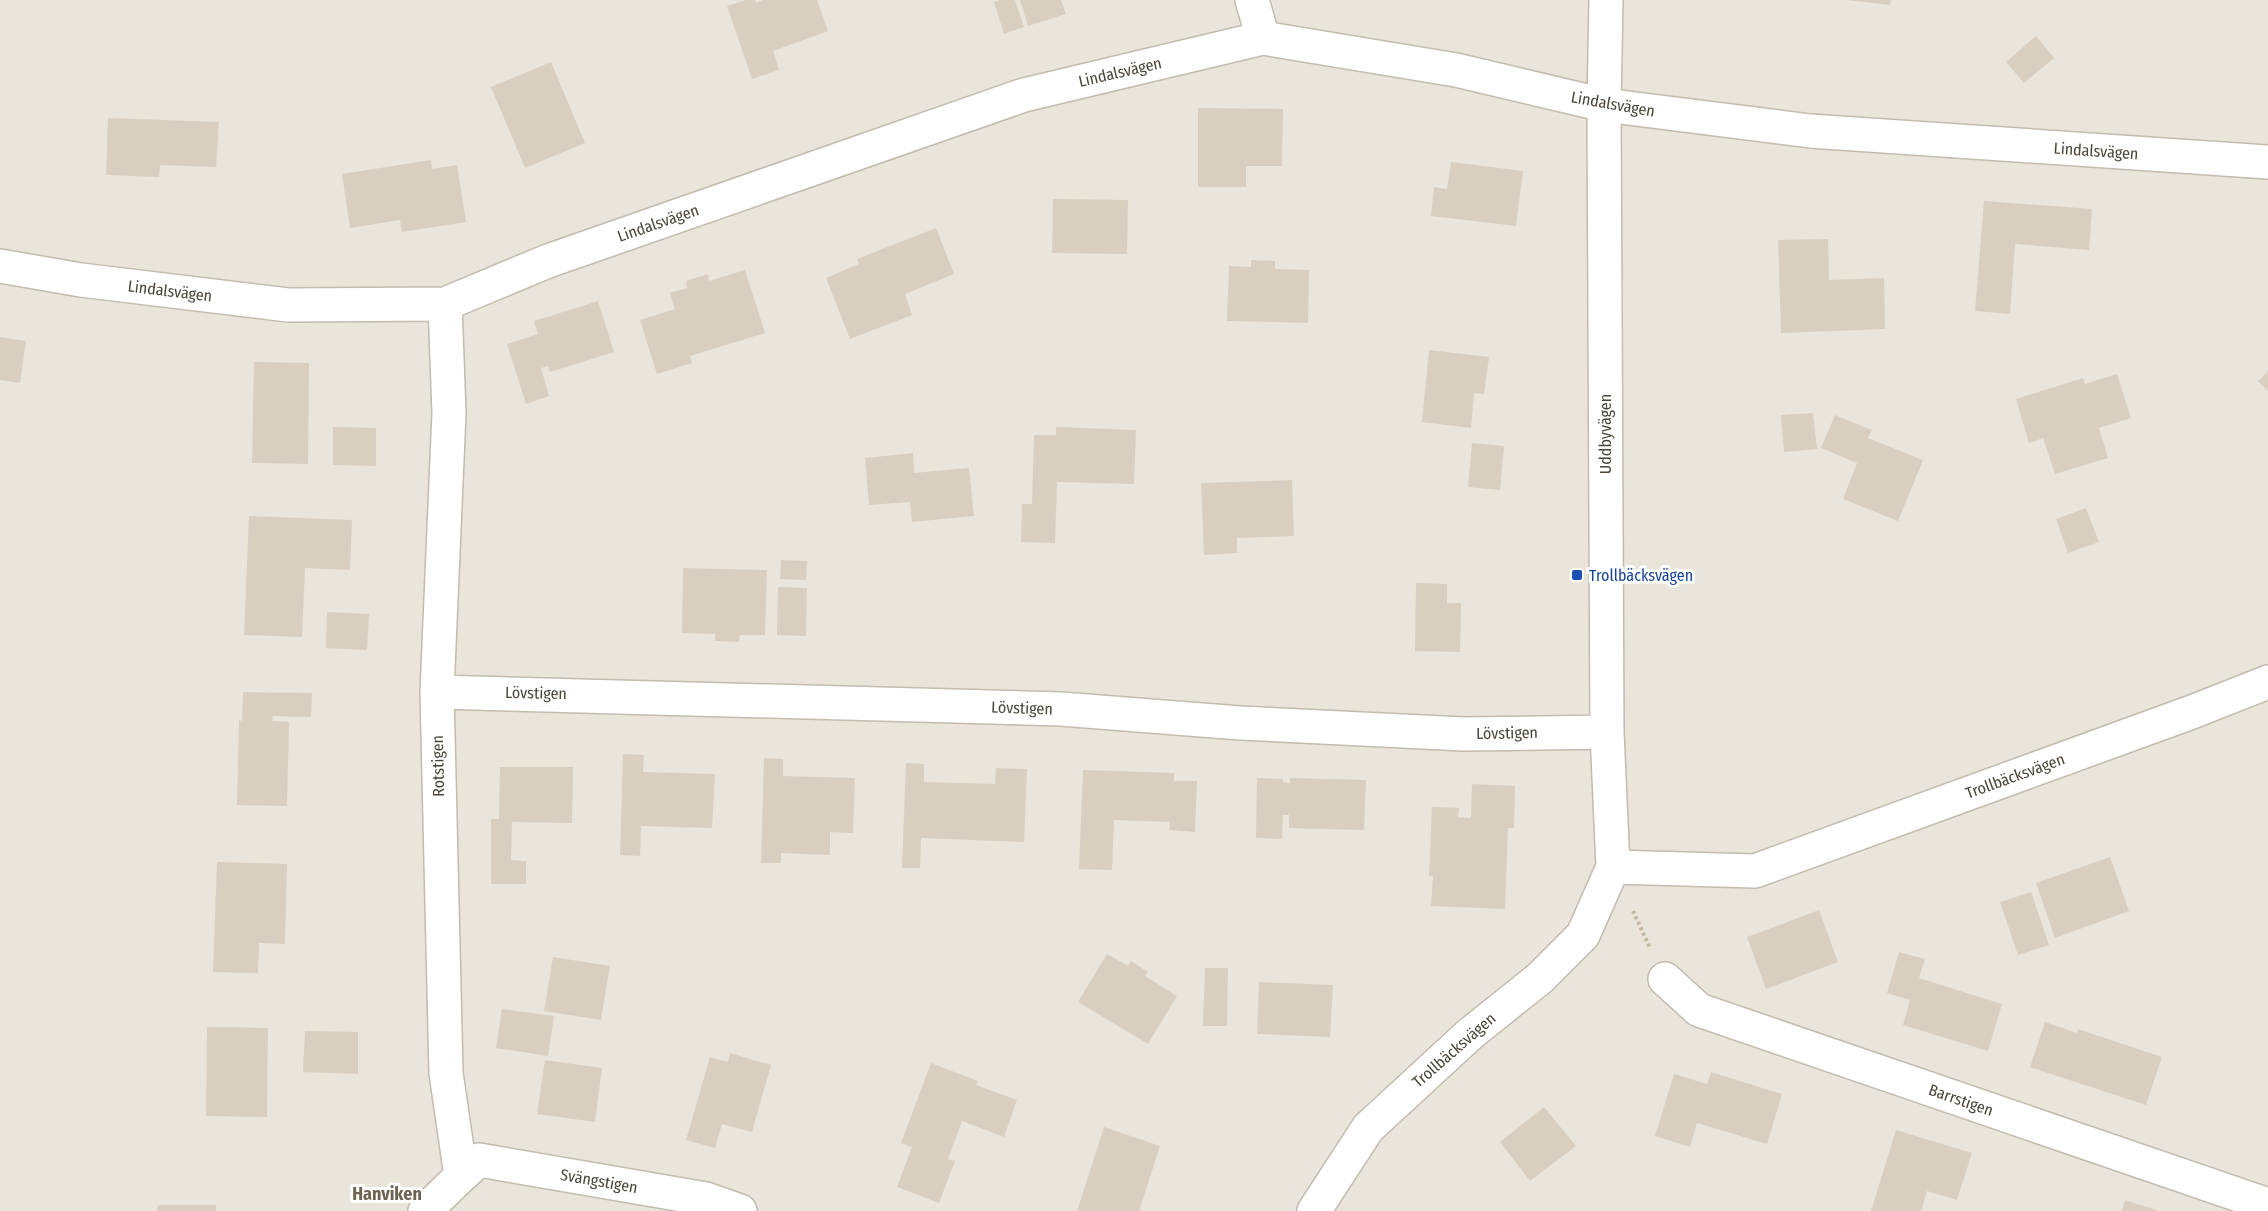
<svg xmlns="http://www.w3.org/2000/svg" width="2268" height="1211" font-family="'Fira Sans Condensed',sans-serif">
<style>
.residential{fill:#eae5da}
.building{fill:#d8cfc1}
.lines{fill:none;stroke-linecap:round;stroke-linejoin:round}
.street-casing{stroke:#c2bbae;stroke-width:36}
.path{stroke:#c4b79f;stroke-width:4;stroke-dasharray:3 3;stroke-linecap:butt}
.street{stroke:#fff;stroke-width:33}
.transit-dot{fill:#1a4fb4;stroke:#fff;stroke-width:2}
.labels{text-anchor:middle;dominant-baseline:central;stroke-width:6;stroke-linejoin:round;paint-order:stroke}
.street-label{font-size:16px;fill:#4b4439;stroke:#fff}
.transit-label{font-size:16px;fill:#164399;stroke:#fff;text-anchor:start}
.neighbourhood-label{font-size:18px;font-weight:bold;fill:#6e6250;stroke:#fff}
</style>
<rect width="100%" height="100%" fill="#f6f3ec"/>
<path class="residential" d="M 0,0 L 2268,0 L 2268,1211 L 0,1211 Z"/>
<path class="building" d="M 746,0 L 755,0 L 756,3 L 763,0 L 817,0 L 828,31 L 773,51 L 779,70 L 752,79 L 727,6 Z
M 1000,0 L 1015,0 L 1024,27 L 1004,34 L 994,2 Z
M 1020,0 L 1061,0 L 1066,14 L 1028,26 Z
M 1847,0 L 1891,0 L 1890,5 Z
M 2036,36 L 2054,58 L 2024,83 L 2006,62 Z
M 551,62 L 585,143 L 525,168 L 491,87 Z
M 1198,108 L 1283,109 L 1282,166 L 1246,166 L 1246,187 L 1198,187 Z
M 108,118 L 219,122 L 216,167 L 160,165 L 159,177 L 106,175 Z
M 431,160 L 432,169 L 457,165 L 466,222 L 402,232 L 400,220 L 350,228 L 342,174 Z
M 1451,162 L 1523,171 L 1516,226 L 1431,216 L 1434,187 L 1447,189 Z
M 1053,199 L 1128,200 L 1127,254 L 1052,253 Z
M 1984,201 L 2092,209 L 2089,250 L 2015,244 L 2010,314 L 1975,311 Z
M 936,228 L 954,274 L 905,294 L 912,315 L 850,339 L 826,278 L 859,264 L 857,259 Z
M 1828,239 L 1829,280 L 1884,278 L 1885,329 L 1781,333 L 1778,240 Z
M 1251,260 L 1275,261 L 1275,269 L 1309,270 L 1308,323 L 1227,321 L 1229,266 L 1251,267 Z
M 745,270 L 765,333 L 690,356 L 692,363 L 657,374 L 640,320 L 675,309 L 670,293 L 687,288 L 686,281 L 708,274 L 709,281 Z
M 598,301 L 614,352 L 550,372 L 548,366 L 541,368 L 549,396 L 526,404 L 507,344 L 538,334 L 534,321 Z
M 0,337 L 26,341 L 20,383 L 0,380 Z
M 1429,350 L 1489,357 L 1484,394 L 1474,393 L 1471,428 L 1422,422 Z
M 254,362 L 309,363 L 308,464 L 252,463 Z
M 2268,371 L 2268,391 L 2258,381 Z
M 2117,374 L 2131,418 L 2099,428 L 2108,458 L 2055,474 L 2043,438 L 2029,443 L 2016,399 L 2083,378 L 2085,384 Z
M 1813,413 L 1817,449 L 1784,452 L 1781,415 Z
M 1835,415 L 1872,430 L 1868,438 L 1923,460 L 1898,521 L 1843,499 L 1857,463 L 1821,448 Z
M 333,427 L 376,428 L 376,466 L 333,465 Z
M 1056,427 L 1136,430 L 1134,484 L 1057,482 L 1055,543 L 1021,542 L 1022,504 L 1032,504 L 1034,435 L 1056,435 Z
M 1472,443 L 1504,446 L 1500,490 L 1468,487 Z
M 913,453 L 914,473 L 969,468 L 974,516 L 912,522 L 910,502 L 869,505 L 865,458 Z
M 1292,480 L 1294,536 L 1237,538 L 1237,553 L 1204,555 L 1201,483 Z
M 2086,508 L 2099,542 L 2068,553 L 2056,519 Z
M 249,516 L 352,520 L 350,570 L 305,568 L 302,637 L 244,635 Z
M 781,560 L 807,561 L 806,580 L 780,579 Z
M 683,568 L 767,570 L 765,635 L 740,635 L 739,642 L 715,641 L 715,634 L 682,633 Z
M 1416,583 L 1447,584 L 1447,603 L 1461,603 L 1460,652 L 1415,651 Z
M 778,587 L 807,588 L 806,636 L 777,635 Z
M 327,612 L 369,614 L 367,650 L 326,648 Z
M 243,692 L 312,693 L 311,717 L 273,716 L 272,721 L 289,722 L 287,806 L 237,805 L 239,720 L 242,721 Z
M 623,754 L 644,755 L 643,772 L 715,774 L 712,828 L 641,826 L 640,856 L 620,855 Z
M 764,758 L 783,759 L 783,776 L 855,778 L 853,833 L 830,832 L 830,855 L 781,853 L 781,863 L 761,863 Z
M 906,763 L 924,764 L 924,782 L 995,784 L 996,768 L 1027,769 L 1024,842 L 921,838 L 920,868 L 902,868 Z
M 500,767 L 573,767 L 572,823 L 512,822 L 511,860 L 526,861 L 526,884 L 491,884 L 491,819 L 499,819 Z
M 1083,770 L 1174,773 L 1174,781 L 1197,781 L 1195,832 L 1169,830 L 1170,822 L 1114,820 L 1112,870 L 1079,869 Z
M 1257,778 L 1283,779 L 1283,782 L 1290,783 L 1290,778 L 1366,780 L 1364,830 L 1289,828 L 1289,815 L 1283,815 L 1282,839 L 1256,838 Z
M 1472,784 L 1515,786 L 1514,828 L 1508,828 L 1505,909 L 1431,906 L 1433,876 L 1429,876 L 1432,807 L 1459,808 L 1458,817 L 1471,818 Z
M 2110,857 L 2129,911 L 2055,938 L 2036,883 Z
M 217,862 L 287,864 L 285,944 L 259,943 L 258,973 L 213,972 Z
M 2031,892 L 2049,945 L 2018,955 L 2000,902 Z
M 1819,910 L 1838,962 L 1766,989 L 1747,937 Z
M 1899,952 L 1925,959 L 1919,978 L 2002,1004 L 1988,1051 L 1903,1025 L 1910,1000 L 1887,993 Z
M 1107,954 L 1128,966 L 1131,961 L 1148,972 L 1145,976 L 1177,996 L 1148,1044 L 1078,1002 Z
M 553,957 L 610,966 L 601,1020 L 544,1011 Z
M 1205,968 L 1228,968 L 1227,1026 L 1203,1026 Z
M 1259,982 L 1333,985 L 1330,1037 L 1257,1034 Z
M 502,1009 L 554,1016 L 548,1056 L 496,1048 Z
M 2045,1022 L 2077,1033 L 2078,1029 L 2162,1057 L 2146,1105 L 2030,1067 Z
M 207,1027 L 268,1028 L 267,1117 L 206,1116 Z
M 305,1031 L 358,1032 L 358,1074 L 303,1072 Z
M 730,1053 L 771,1065 L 752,1132 L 722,1124 L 715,1148 L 686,1140 L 710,1057 L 728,1062 Z
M 545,1060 L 602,1068 L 595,1122 L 537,1114 Z
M 931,1063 L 978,1081 L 976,1085 L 1017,1100 L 1004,1137 L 962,1121 L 948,1159 L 955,1161 L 939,1203 L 897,1187 L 912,1147 L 901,1143 Z
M 1711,1072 L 1782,1094 L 1767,1144 L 1697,1123 L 1690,1147 L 1655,1136 L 1674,1074 L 1707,1084 Z
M 1544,1107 L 1576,1146 L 1530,1181 L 1500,1142 Z
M 1104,1127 L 1160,1146 L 1139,1211 L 1077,1211 Z
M 1896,1130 L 1972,1153 L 1957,1200 L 1927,1191 L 1921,1211 L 1871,1211 Z
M 2125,1200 L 2159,1211 L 2122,1211 Z
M 158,1205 L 216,1205 L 216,1211 L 157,1211 Z"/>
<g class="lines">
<g class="street-casing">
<path id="street" d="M 1252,0 L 1263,38
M 0,266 L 81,280 L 288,305 L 445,304 L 548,261 L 1024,95 L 1263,38 L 1456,70 L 1604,105 L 1810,131 L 2268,162
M 437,692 L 1061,709 L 1240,723 L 1464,734 L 1607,732
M 1613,867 L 1755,871 L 2192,712 L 2268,682
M 1665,979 L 1699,1010 L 2268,1205
M 461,1176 L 479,1160 L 706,1199 L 740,1211
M 425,1211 L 461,1176 L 446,1073 L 437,692 L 449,413 L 445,304
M 1314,1211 L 1368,1128 L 1470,1034 L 1540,978 L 1583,935 L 1613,867 L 1607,732 L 1604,105 L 1606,0"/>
</g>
<path class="path" d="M 1633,911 L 1650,948"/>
<use href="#street" class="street"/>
</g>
<rect class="transit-dot" x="1571" y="569" width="12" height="12" rx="3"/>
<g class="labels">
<g class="street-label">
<text transform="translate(1120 72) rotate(-13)">Lindalsvägen</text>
<text transform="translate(1613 104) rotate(10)">Lindalsvägen</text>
<text transform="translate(2096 151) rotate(4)">Lindalsvägen</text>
<text transform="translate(658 223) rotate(-19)">Lindalsvägen</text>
<text transform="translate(170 291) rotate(7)">Lindalsvägen</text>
<text transform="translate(1605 434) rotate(-90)">Uddbyvägen</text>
<text transform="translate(536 693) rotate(1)">Lövstigen</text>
<text transform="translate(1022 708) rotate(2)">Lövstigen</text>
<text transform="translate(1507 733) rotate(-1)">Lövstigen</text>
<text transform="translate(438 766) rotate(-91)">Rotstigen</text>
<text transform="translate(2015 776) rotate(-20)">Trollbäcksvägen</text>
<text transform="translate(1454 1050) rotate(-41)">Trollbäcksvägen</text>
<text transform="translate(1961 1100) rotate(19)">Barrstigen</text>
<text transform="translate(599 1181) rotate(10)">Svängstigen</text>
</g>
<g class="transit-label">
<text x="1589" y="575">Trollbäcksvägen</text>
</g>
<g class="neighbourhood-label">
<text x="387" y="1194">Hanviken</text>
</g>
</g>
</svg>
